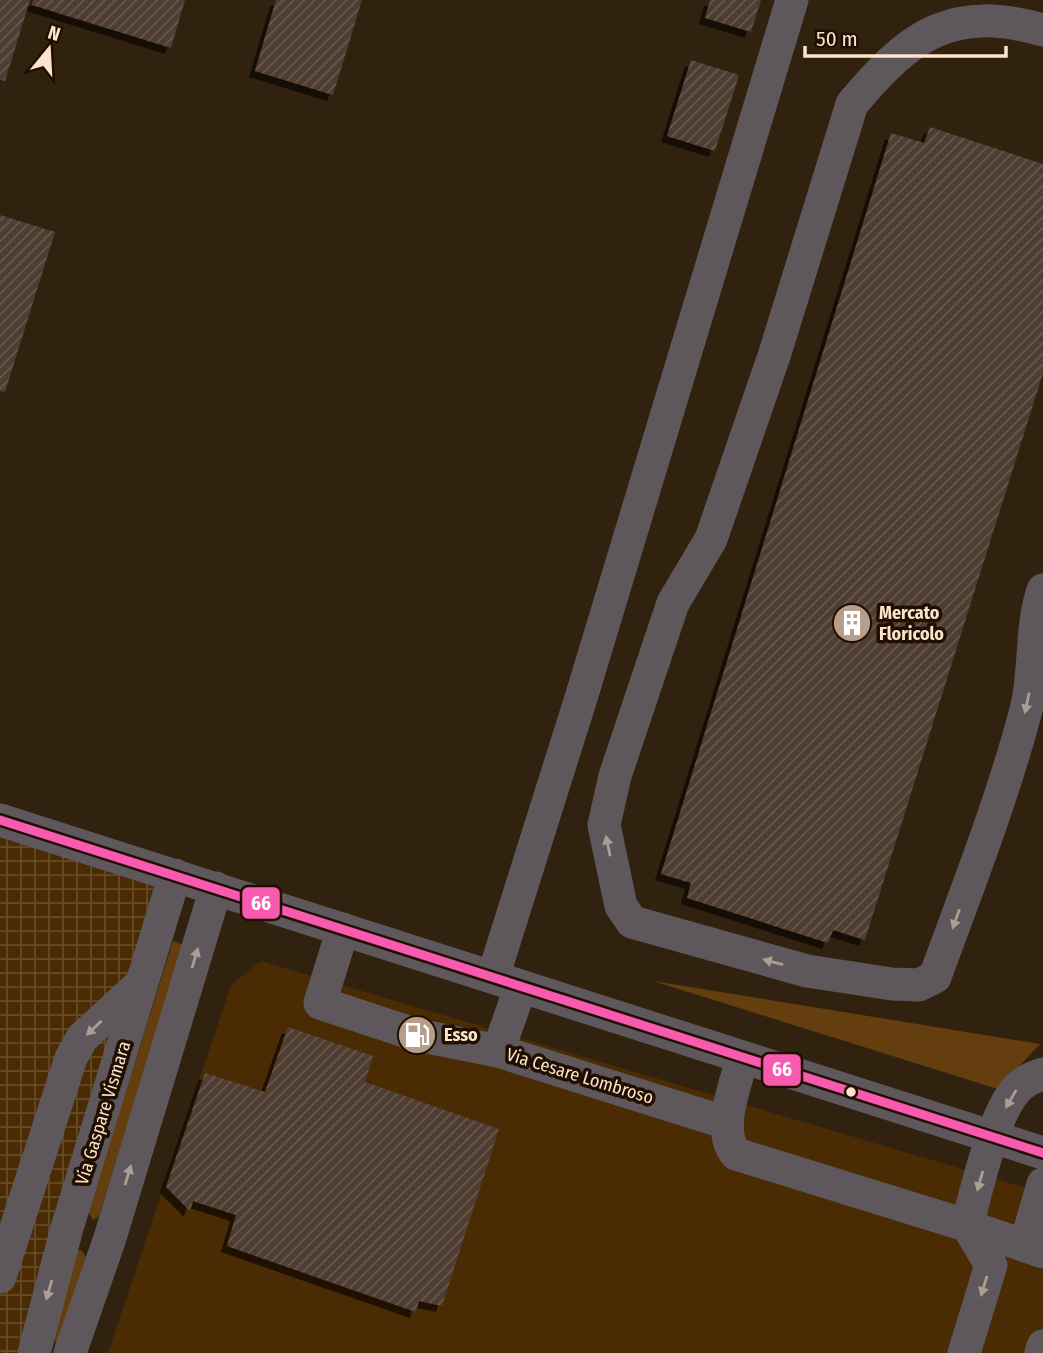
<svg xmlns="http://www.w3.org/2000/svg" width="1043" height="1353" font-family="'Fira Sans Condensed',sans-serif">
<style>
.built{fill:#4a2b03}
.industrial{fill:url(#industrial-grid)}
.green{fill:#653e0f}
.building{fill:url(#building-hatch);filter:url(#shadow)}
.lines{fill:none;stroke-linecap:round;stroke-linejoin:round}
.minor{stroke:#5e585c;stroke-width:33}
.bus-1-casing{stroke:#200f01;stroke-width:14}
.bus-1{stroke:#f75aaf;stroke-width:9}
.oneway{fill:#ad9e94}
.bus-dot{fill:#fce3cc;stroke:#200f01;stroke-width:2.5}
.labels{text-anchor:middle;dominant-baseline:central;stroke-width:7;stroke-linejoin:round;paint-order:stroke}
.poi-label{font-size:18px;font-weight:bold;fill:#fce3cc;stroke:#200f01;text-anchor:start}
.street-label{font-size:18px;fill:#fce3cc;stroke:#200f01}
.line-badge{stroke:#200f01;stroke-width:2.5}
.badge-label{font-size:19px;text-anchor:middle;font-weight:bold;fill:#fff}
</style>
<defs>
<pattern id="industrial-grid" width="8" height="8" patternUnits="userSpaceOnUse" patternTransform="scale(1.75)"><rect width="8" height="8" fill="#4a2b03"/><path d="M0 4h8M4 0v8" fill="none" stroke="#654a27"/></pattern>
<pattern id="building-hatch" width="6" height="6" patternUnits="userSpaceOnUse" patternTransform="scale(1.75)"><rect width="6" height="6" fill="#4e3d30"/><path d="M-1 1l2-2M0 6l6-6M5 7l2-2" fill="none" stroke="#68594d"/></pattern>
<filter id="shadow"><feDropShadow dx="-6" dy="6" stdDeviation="0" flood-color="#0009"/></filter>
</defs>
<rect width="100%" height="100%" fill="#31220f"/>
<path class="built" d="M 261,961 L 1043,1193 L 1043,1353 L 108,1353 L 231,985 Z"/>
<path class="industrial" d="M 0,823 L 172,876 L 30,1353 L 0,1353 Z"/>
<path class="green" d="M 173,941 L 184,945 L 99,1216 L 93,1220 L 88,1212 Z
M 653,981 L 1040,1044 L 998,1089 Z
M 81,1250 L 86,1257 L 56,1346 L 53,1328 L 76,1251 Z"/>
<path class="building" d="M 0,0 L 30,0 L 5,81 L 0,80 Z
M 33,0 L 185,0 L 171,48 L 32,5 Z
M 276,0 L 362,0 L 333,95 L 255,71 Z
M 710,0 L 761,0 L 751,32 L 705,18 Z
M 691,60 L 739,75 L 715,151 L 667,136 Z
M 930,127 L 1043,164 L 1043,373 L 865,940 L 833,930 L 828,943 L 687,898 L 691,883 L 661,874 L 891,133 L 924,143 Z
M 0,215 L 55,232 L 5,392 L 0,391 Z
M 288,1027 L 373,1056 L 365,1082 L 499,1129 L 442,1306 L 419,1301 L 416,1312 L 227,1246 L 236,1215 L 193,1201 L 190,1211 L 166,1187 L 205,1073 L 265,1092 Z"/>
<g class="lines">
<path class="minor" d="M 1043,30 C 951,4 910,35 852,104 L 775,353 L 711,539 L 673,603 L 615,776 L 604,825 L 621,906 L 632,922 L 807,971 L 892,984 L 919,985 L 935,977 C 967,889 1002,801 1026,710 C 1036,670 1030,629 1043,590
M 0,820 L 1043,1153
M 343,929 L 320,1003 L 417,1035 L 498,1051
M 493,977 L 581,698 L 792,0
M 521,986 L 498,1051 L 727,1123
M 742,1058 C 736,1085 716,1130 736,1154 L 959,1223 L 1043,1252
M 967,1225 C 977,1189 992,1119 1015,1091 C 1022,1082 1033,1077 1043,1074
M 1025,1246 L 1043,1184
M 0,1277 L 71,1058 L 82,1038 L 142,983
M 34,1353 L 67,1228 L 175,875
M 70,1353 L 109,1241 L 216,888
M 964,1353 L 991,1265 L 967,1225
M 1041,1353 L 1043,1346"/>
<g class="bus-1-casing">
<path id="bus-1" d="M 0,820 L 1043,1153"/>
</g>
<use href="#bus-1" class="bus-1"/>
</g>
<defs><path id="oneway-solid" d="M-6-.8H1V-3.2L6.5 0L1 3.2V.8H-6Z" transform="scale(1.75)"/></defs>
<g class="oneway">
<use href="#oneway-solid" transform="translate(1027 703) rotate(102)"/>
<use href="#oneway-solid" transform="translate(608 846) rotate(-102)"/>
<use href="#oneway-solid" transform="translate(956 919) rotate(110)"/>
<use href="#oneway-solid" transform="translate(195 958) rotate(-73)"/>
<use href="#oneway-solid" transform="translate(773 962) rotate(-165)"/>
<use href="#oneway-solid" transform="translate(94 1028) rotate(137)"/>
<use href="#oneway-solid" transform="translate(1011 1099) rotate(120)"/>
<use href="#oneway-solid" transform="translate(128 1175) rotate(-73)"/>
<use href="#oneway-solid" transform="translate(980 1181) rotate(106)"/>
<use href="#oneway-solid" transform="translate(984 1286) rotate(107)"/>
<use href="#oneway-solid" transform="translate(49 1290) rotate(106)"/>
</g>
<defs>
<g id="building-disc" transform="scale(2.0125)"><circle r="9.5" fill="#b59f8a" stroke="#200f01"/><path d="M-4-6H4V6H1V3H-1V6H-4ZM-2.5-4.3h1.7v1.8h-1.7ZM.8-4.3h1.7v1.8H.8ZM-2.5-1h1.7V.8h-1.7ZM.8-1h1.7V.8H.8Z" fill="#fff"/></g>
<g id="fuel-disc" transform="scale(2.0125)"><circle r="9.5" fill="#b59f8a" stroke="#200f01"/><path d="M-5.5-6h7V0h2V4h1.3V-2.5L3-4.5l.8-.8L6-3V5H2.5V1h-1V6h-7ZM-4.2-4.7v3.2H.2V-4.7Z" fill="#fff"/></g>
</defs>
<g fill-rule="evenodd">
<use href="#building-disc" x="852" y="623"/>
<use href="#fuel-disc" x="417" y="1035"/>
</g>
<circle class="bus-dot" cx="851" cy="1092" r="6"/>
<g class="labels">
<g class="poi-label">
<text x="879" y="613">Mercato<tspan x="879" dy="21">Floricolo</tspan></text>
<text x="444" y="1035">Esso</text>
</g>
<g class="street-label">
<text transform="translate(580 1076) rotate(17)">Via Cesare Lombroso</text>
<text transform="translate(103 1113) rotate(-73)">Via Gaspare Vismara</text>
</g>
</g>
<g class="line-badge">
<rect x="241" y="886" width="40" height="34" rx="7" fill="#f75aaf"/>
<rect x="762" y="1053" width="40" height="34" rx="7" fill="#f75aaf"/>
</g>
<g class="badge-label">
<text x="261" y="910">66</text>
<text x="782" y="1076">66</text>
</g>
<g transform="translate(49 49) rotate(18)" stroke="#200f01" stroke-width="5" paint-order="stroke">
<path d="M0-5L12 26L0 18L-12 26Z" fill="#fce3cc"/>
<text y="-10" font-size="19" font-weight="bold" text-anchor="middle" fill="#fce3cc">N</text>
</g>
<path d="M805 46v10h201v-10" fill="none" stroke="#fce3cc" stroke-width="3.5"/>
<text x="816" y="46" font-size="21" fill="#fce3cc" stroke="#200f01" stroke-width="5" paint-order="stroke">50 m</text>
</svg>
